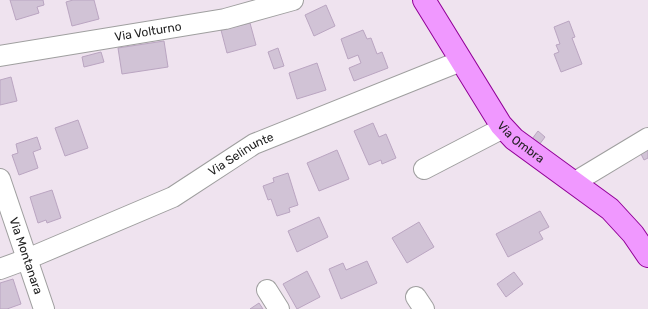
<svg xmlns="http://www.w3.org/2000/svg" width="648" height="309" font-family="Rubik,sans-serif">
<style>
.building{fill:#d1c3d6;stroke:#baa5c1}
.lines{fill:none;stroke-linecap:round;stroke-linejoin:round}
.minor-casing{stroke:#9f9f9f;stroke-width:22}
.major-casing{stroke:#910097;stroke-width:24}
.minor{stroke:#fff;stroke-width:20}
.major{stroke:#f098ff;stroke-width:22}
.labels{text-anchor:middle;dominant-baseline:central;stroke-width:3;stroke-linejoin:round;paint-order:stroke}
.street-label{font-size:12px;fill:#1e1e1e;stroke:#fff}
</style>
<rect width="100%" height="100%" fill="#efe3ef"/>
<path class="building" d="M 10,0 L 43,0 L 44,5 L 37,7 L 39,13 L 16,20 Z
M 73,0 L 94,0 L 99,19 L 72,26 L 66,2 Z
M 326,5 L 335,26 L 314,36 L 305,15 Z
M 569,21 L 575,37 L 572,38 L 582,64 L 561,72 L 554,54 L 559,52 L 556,45 L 560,44 L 554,27 Z
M 250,23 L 256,45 L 227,53 L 221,30 Z
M 363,30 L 367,39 L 371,38 L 377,54 L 382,52 L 388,68 L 354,81 L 349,68 L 361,63 L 358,55 L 348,59 L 341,39 Z
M 164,41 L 168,67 L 122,74 L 118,48 Z
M 278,48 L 284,66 L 274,69 L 268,52 Z
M 101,52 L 104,62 L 84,67 L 82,57 Z
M 317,63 L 326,90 L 297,99 L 289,73 Z
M 11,77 L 17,101 L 0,105 L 0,80 Z
M 78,120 L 88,148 L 65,156 L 55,128 Z
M 373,123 L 379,137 L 386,134 L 396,158 L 382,164 L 381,160 L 369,165 L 354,131 Z
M 538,131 L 545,137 L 539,145 L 532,139 Z
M 37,137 L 41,149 L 33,152 L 38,168 L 19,175 L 12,155 L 18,153 L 16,144 Z
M 648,140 L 648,158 L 644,160 L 637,146 Z
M 337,150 L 349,179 L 319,191 L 307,163 Z
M 288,173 L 298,205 L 289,208 L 290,212 L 277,216 L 271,199 L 268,200 L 263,186 L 274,182 L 273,178 Z
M 52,190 L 61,218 L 47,223 L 46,220 L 38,223 L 30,197 Z
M 540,211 L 549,227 L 539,232 L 543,239 L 508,257 L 496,234 Z
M 319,217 L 328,237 L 297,252 L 288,231 Z
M 419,222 L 434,247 L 407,263 L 392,238 Z
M 367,261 L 377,283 L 341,299 L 329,269 L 343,263 L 346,270 Z
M 307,271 L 320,297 L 297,309 L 283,284 Z
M 514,272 L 523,284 L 506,297 L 497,284 Z
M 13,279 L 21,304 L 7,309 L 0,309 L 0,283 Z
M 259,303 L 263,309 L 250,309 Z"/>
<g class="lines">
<g class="minor-casing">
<g id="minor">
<path id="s1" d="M 0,56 L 225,19 L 293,0"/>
<path d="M 424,169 L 503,128"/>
<path id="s2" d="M 0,179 L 44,309"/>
<path d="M 575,182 L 648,138"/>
<path id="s3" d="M 0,269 L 27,259 L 173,197 L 254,144 L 461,61"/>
<path d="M 267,290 L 279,309"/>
<path d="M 416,297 L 424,309"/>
</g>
</g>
<g class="major-casing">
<g id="major">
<path id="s4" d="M 424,0 L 501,125 L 514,139 L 610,209 L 633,234 L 648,256"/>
</g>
</g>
<use href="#minor" class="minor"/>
<use href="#major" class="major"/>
</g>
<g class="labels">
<g class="street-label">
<text stroke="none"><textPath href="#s1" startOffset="150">Via Volturno</textPath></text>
<text stroke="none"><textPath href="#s4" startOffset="173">Via Ombra</textPath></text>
<text stroke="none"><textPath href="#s3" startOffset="268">Via Selinunte</textPath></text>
<text stroke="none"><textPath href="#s2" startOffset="81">Via Montanara</textPath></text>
</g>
</g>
</svg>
